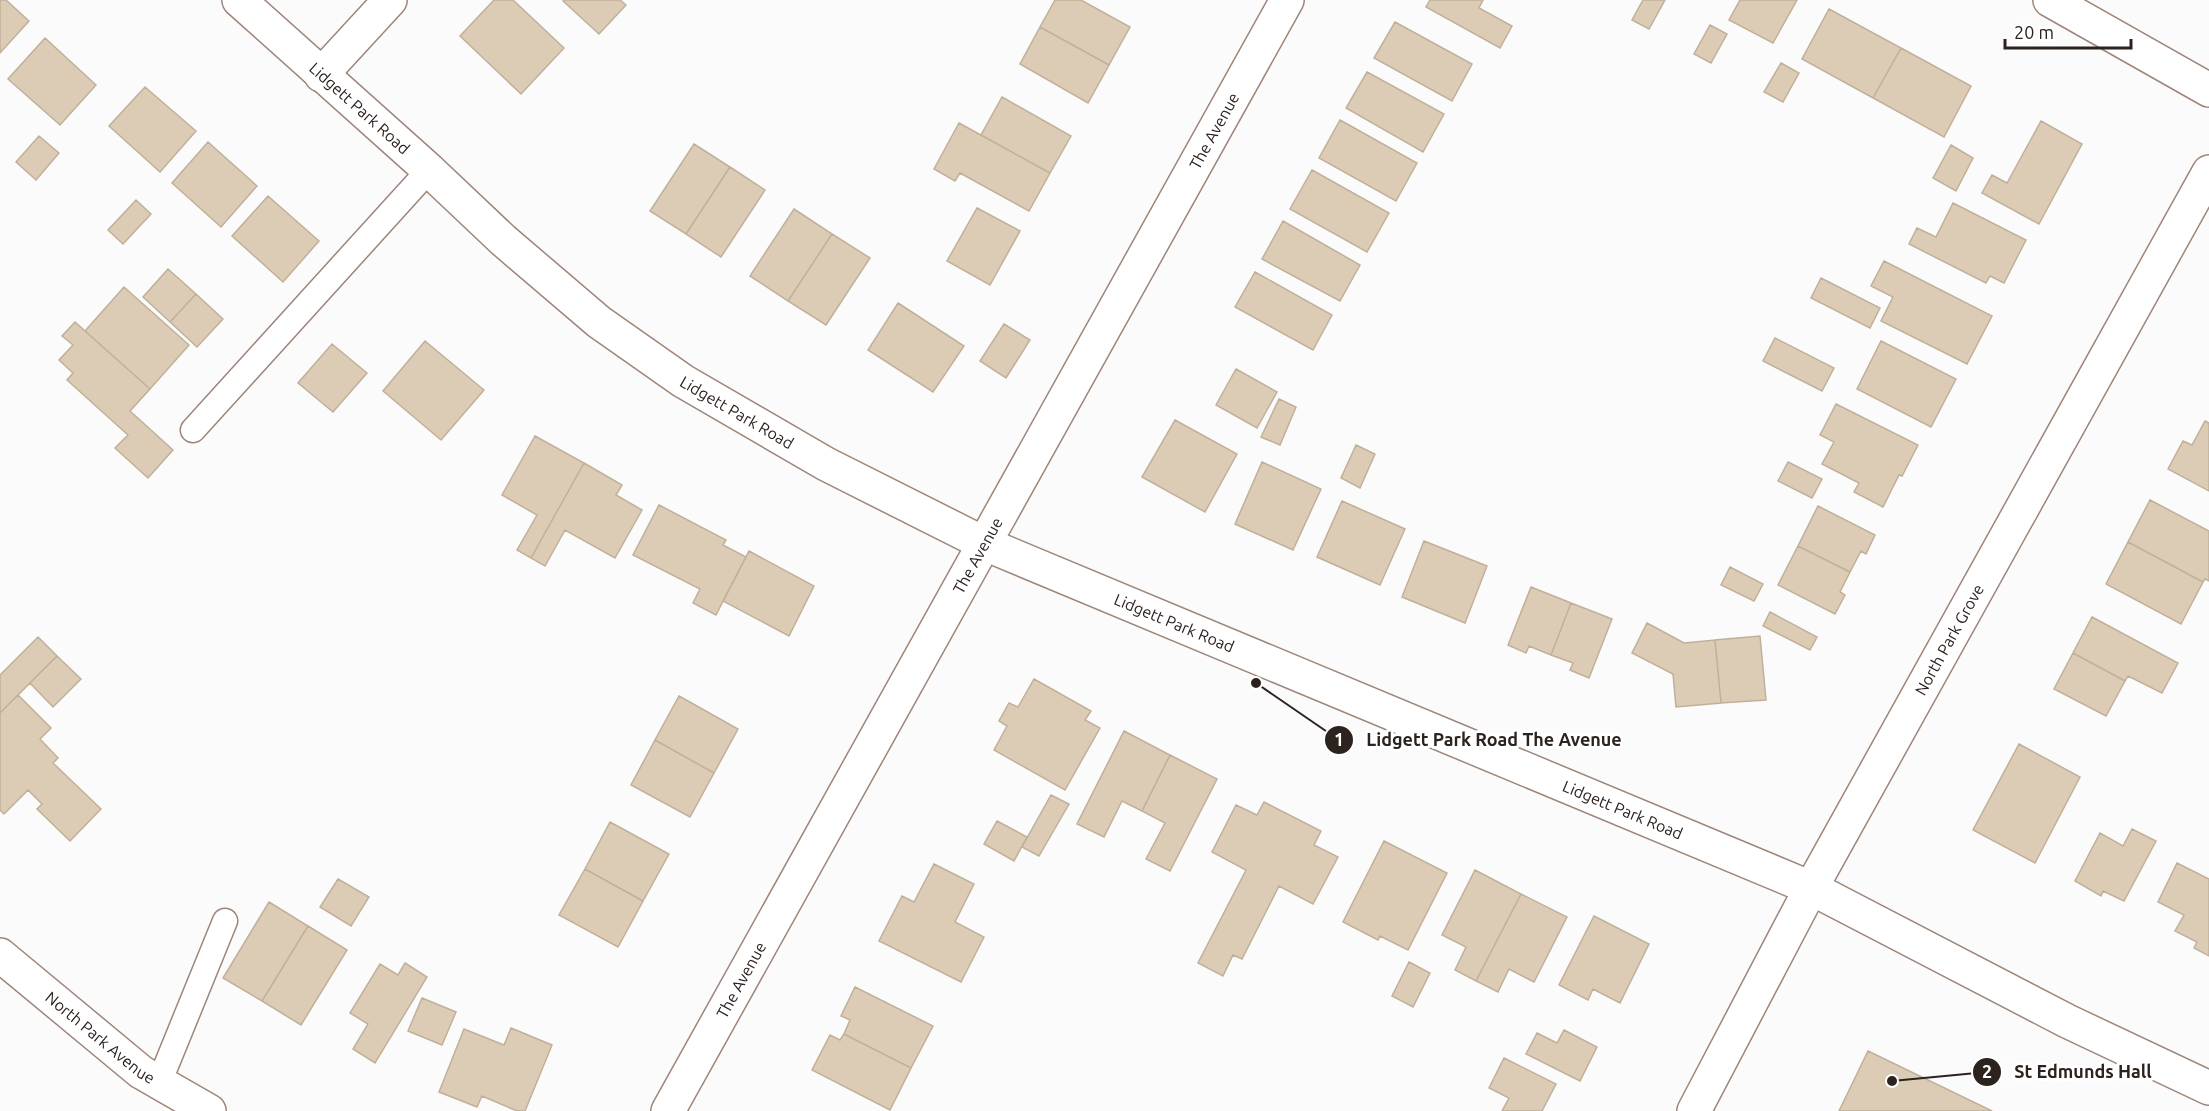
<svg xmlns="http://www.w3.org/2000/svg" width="2209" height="1111" font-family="Ubuntu,sans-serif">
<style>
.building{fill:#dcccb6;stroke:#c0b09a;stroke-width:1.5}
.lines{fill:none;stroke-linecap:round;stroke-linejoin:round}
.lane-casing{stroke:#9e8579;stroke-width:27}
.street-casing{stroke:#9e8579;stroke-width:36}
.secondary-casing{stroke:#9e8579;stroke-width:36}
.lane{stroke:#fff;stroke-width:24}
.street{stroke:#fff;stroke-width:33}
.secondary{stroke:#fff;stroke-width:33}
.labels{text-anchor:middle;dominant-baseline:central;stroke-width:6;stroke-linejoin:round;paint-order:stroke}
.street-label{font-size:16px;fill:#2c221e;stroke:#fff}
.leader{fill:none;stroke:#2c221e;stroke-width:2}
.callout-dot{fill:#2c221e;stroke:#fff;stroke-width:2}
.mark-label{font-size:18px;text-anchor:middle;font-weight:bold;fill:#fff}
.callout-label{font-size:18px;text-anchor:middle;font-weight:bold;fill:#2c221e;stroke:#fff;stroke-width:6;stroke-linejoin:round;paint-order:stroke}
</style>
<rect width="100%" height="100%" fill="#fbfbfb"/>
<path class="building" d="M 0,0 L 6,0 L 29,21 L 0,53 Z
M 494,0 L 513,0 L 564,48 L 521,94 L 460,36 Z
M 565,0 L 620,0 L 626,5 L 599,34 L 563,1 Z
M 1055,0 L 1081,0 L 1130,27 L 1109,65 L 1040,27 Z
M 1430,0 L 1483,0 L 1479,8 L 1512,26 L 1500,48 L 1426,7 Z
M 1643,0 L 1665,0 L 1649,29 L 1632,20 Z
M 1740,0 L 1797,0 L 1773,43 L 1729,20 Z
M 1829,9 L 1901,48 L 1873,98 L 1802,59 Z
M 1395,22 L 1472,64 L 1452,101 L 1374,58 Z
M 1710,25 L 1727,34 L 1711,63 L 1694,54 Z
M 1040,27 L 1109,65 L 1088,103 L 1020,64 Z
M 45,38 L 96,85 L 60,125 L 8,79 Z
M 1901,48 L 1971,86 L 1944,137 L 1873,98 Z
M 1781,63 L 1799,73 L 1783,102 L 1764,92 Z
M 1367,72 L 1444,114 L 1423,152 L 1346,108 Z
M 145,87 L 196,131 L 160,172 L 109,126 Z
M 1002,97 L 1071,136 L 1050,173 L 981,135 Z
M 1340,120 L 1417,163 L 1396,201 L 1319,158 Z
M 2041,121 L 2082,144 L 2039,224 L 1982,193 L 1992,175 L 2007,183 Z
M 959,123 L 1050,173 L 1029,211 L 960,173 L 955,181 L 934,169 Z
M 39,136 L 59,153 L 36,180 L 16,162 Z
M 208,142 L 257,186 L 221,227 L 172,183 Z
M 694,144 L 730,167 L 686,234 L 650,211 Z
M 1951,145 L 1973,158 L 1956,191 L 1933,178 Z
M 730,167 L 765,190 L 721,257 L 686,234 Z
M 1312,170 L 1389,213 L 1367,252 L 1290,209 Z
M 268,196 L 319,241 L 283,282 L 232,236 Z
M 136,200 L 151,214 L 123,244 L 108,230 Z
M 1953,203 L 2026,240 L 2004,283 L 1990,276 L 1986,283 L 1909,244 L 1917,228 L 1936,237 Z
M 977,208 L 1020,231 L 990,285 L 947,261 Z
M 794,209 L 832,234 L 788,301 L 750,276 Z
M 1283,221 L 1360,265 L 1340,301 L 1262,259 Z
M 832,234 L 870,258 L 826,325 L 788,301 Z
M 1884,261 L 1992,316 L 1967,364 L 1881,321 L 1893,297 L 1871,286 Z
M 168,269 L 196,294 L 170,322 L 143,297 Z
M 1255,272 L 1332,315 L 1313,350 L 1235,307 Z
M 1821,278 L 1880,308 L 1870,328 L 1811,298 Z
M 124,287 L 189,345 L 150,389 L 85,331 Z
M 196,294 L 223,319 L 197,347 L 170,322 Z
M 898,303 L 964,346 L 933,392 L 868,350 Z
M 75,322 L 150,389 L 130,411 L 173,450 L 148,478 L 115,448 L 128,435 L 67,380 L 73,373 L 59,360 L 73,345 L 62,336 Z
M 1004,324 L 1030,340 L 1006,378 L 980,361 Z
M 1775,338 L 1834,368 L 1822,391 L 1763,361 Z
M 425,341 L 484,390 L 441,440 L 383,391 Z
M 1881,341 L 1956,379 L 1931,427 L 1857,389 Z
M 332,344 L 367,373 L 333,412 L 298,383 Z
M 1236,369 L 1277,392 L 1257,428 L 1216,405 Z
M 1279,399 L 1296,407 L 1280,445 L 1261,437 Z
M 1836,404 L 1918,445 L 1902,476 L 1899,475 L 1883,507 L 1854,492 L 1859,483 L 1822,464 L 1834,442 L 1820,435 Z
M 1175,420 L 1237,454 L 1205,512 L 1142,477 Z
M 2205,421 L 2209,423 L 2209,491 L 2168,469 L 2183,441 L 2192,445 Z
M 535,436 L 584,463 L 531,558 L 517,550 L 537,515 L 502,495 Z
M 1356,445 L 1375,454 L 1360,488 L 1341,478 Z
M 1262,462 L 1321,489 L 1293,550 L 1235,524 Z
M 1788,462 L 1822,479 L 1812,498 L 1778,481 Z
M 584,463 L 622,485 L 616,495 L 642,510 L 615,558 L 565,530 L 545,566 L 531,558 Z
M 2150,500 L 2209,531 L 2209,581 L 2205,579 L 2203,582 L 2128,542 Z
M 1342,501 L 1405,529 L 1380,585 L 1317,557 Z
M 659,505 L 726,540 L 723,545 L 746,557 L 716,615 L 693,603 L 700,589 L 633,555 Z
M 1818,506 L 1875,535 L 1866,554 L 1861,551 L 1850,572 L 1798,546 Z
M 1424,541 L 1487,566 L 1465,623 L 1402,597 Z
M 2128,542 L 2203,582 L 2181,624 L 2106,584 Z
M 1798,546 L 1850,572 L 1840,592 L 1845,595 L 1835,614 L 1778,585 Z
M 749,551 L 814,586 L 789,636 L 723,601 Z
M 1730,567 L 1763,584 L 1754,601 L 1721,585 Z
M 1531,587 L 1571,603 L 1551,655 L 1529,646 L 1526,653 L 1508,645 Z
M 1571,603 L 1612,619 L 1589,678 L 1570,670 L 1573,663 L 1551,655 Z
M 1770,612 L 1817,637 L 1810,650 L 1763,626 Z
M 2092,617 L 2178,663 L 2162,693 L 2128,676 L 2125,681 L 2073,653 Z
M 1647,623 L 1684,643 L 1715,640 L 1721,703 L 1676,707 L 1673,674 L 1632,653 Z
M 1760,636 L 1766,700 L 1721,703 L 1715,640 Z
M 38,637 L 57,656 L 0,713 L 0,675 Z
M 2073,653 L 2125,681 L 2106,716 L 2054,689 Z
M 57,656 L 81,679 L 53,707 L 30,683 Z
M 1034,679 L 1091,711 L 1085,720 L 1100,728 L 1065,790 L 994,750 L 1007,726 L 999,721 L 1009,703 L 1018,707 Z
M 18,695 L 51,728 L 40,739 L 58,758 L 53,763 L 101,809 L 70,841 L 37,809 L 42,804 L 28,790 L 4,814 L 0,810 L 0,713 Z
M 679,696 L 738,729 L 714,773 L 655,740 Z
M 1124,731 L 1170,755 L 1142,811 L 1122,801 L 1104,837 L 1077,824 Z
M 655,740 L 714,773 L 690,817 L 631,785 Z
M 2019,744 L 2080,777 L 2035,863 L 1973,830 Z
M 1170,755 L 1217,779 L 1170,871 L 1146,859 L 1165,823 L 1142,811 Z
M 1051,795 L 1069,804 L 1039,856 L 1022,847 Z
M 1264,802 L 1321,831 L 1314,845 L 1338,857 L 1313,904 L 1279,886 L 1242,959 L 1233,955 L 1223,976 L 1198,963 L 1246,870 L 1212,852 L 1236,805 L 1257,815 Z
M 997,821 L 1027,837 L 1014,861 L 984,844 Z
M 610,822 L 669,854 L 643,901 L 585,869 Z
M 2132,829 L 2156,841 L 2124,901 L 2103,891 L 2101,896 L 2075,881 L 2100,833 L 2123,846 Z
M 1384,841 L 1447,873 L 1408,950 L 1380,936 L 1378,940 L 1343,922 Z
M 2177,863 L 2209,879 L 2209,956 L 2194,948 L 2197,942 L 2175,931 L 2184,915 L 2158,902 Z
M 934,864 L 974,884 L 955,922 L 984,937 L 961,982 L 879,941 L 902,896 L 914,902 Z
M 585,869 L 643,901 L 618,947 L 559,915 Z
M 1475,870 L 1521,894 L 1476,981 L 1455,970 L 1466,947 L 1442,935 Z
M 338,879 L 369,897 L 351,926 L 320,907 Z
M 1521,894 L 1567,917 L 1534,982 L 1509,969 L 1498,992 L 1476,981 Z
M 269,902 L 308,926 L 262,1001 L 223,978 Z
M 1594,916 L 1649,944 L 1620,1003 L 1593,989 L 1588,1000 L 1559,985 Z
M 308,926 L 347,950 L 301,1025 L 262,1001 Z
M 1409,962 L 1430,973 L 1413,1007 L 1392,996 Z
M 405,963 L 427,977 L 375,1063 L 353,1049 L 368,1024 L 350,1013 L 380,964 L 398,975 Z
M 855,987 L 933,1026 L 911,1068 L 844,1034 L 850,1020 L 841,1016 Z
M 422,998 L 456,1012 L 442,1045 L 408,1031 Z
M 511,1028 L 552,1045 L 525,1111 L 517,1111 L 482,1096 L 477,1107 L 439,1092 L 464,1029 L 504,1045 Z
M 1564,1030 L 1597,1047 L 1580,1081 L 1526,1054 L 1537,1033 L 1557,1043 Z
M 844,1034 L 911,1068 L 890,1110 L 812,1070 L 830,1035 L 840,1040 Z
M 1868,1051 L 1992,1111 L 1839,1111 Z
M 1504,1058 L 1556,1084 L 1542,1111 L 1502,1111 L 1509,1098 L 1489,1088 Z"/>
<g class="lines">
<g class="lane-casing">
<path id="lane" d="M 193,430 L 429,170
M 159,1083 L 225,921"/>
</g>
<g class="street-casing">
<g id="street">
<path d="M 2050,0 L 2209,90"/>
<path d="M 321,75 L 390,0"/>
<path id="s1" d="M 668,1111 L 1287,0"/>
<path id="s2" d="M 1694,1111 L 1811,888 L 2209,172"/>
</g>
</g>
<g class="secondary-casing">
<g id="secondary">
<path id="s3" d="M 239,0 L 429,170 L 503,240 L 599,322 L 683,381 L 826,464 L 985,544 L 1811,888 L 2067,1021 L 2209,1088"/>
<path id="s4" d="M 0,955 L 141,1072 L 209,1111"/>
</g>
</g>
<use href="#lane" class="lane"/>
<use href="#street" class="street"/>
<use href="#secondary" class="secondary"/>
</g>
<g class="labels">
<g class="street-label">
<text stroke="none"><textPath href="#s3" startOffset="162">Lidgett Park Road</textPath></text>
<text stroke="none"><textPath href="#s1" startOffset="1122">The Avenue</textPath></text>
<text stroke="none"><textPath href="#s3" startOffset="648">Lidgett Park Road</textPath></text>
<text stroke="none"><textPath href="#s1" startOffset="636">The Avenue</textPath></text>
<text stroke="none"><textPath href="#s3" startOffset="1134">Lidgett Park Road</textPath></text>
<text stroke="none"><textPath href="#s2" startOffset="536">North Park Grove</textPath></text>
<text stroke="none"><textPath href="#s3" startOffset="1620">Lidgett Park Road</textPath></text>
<text stroke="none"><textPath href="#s1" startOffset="150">The Avenue</textPath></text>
<text stroke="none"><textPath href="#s4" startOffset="130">North Park Avenue</textPath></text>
</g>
</g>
<path class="leader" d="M1256 683L1339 740M1892 1081L1987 1072"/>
<g class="callout-dot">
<circle cx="1256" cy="683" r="6"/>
<circle cx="1892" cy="1081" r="6"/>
<circle cx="1339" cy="740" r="15"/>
<circle cx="1987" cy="1072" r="15"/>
</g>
<g class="mark-label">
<text x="1339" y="746">1</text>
<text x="1987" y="1078">2</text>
</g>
<g class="callout-label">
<text x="1494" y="746">Lidgett Park Road The Avenue</text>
<text x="2083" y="1078">St Edmunds Hall</text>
</g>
<path d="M2005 39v9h126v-9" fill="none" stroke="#2c221e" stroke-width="3"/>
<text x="2014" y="39" font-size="18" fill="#2c221e" stroke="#ffffff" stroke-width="4.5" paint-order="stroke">20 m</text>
</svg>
